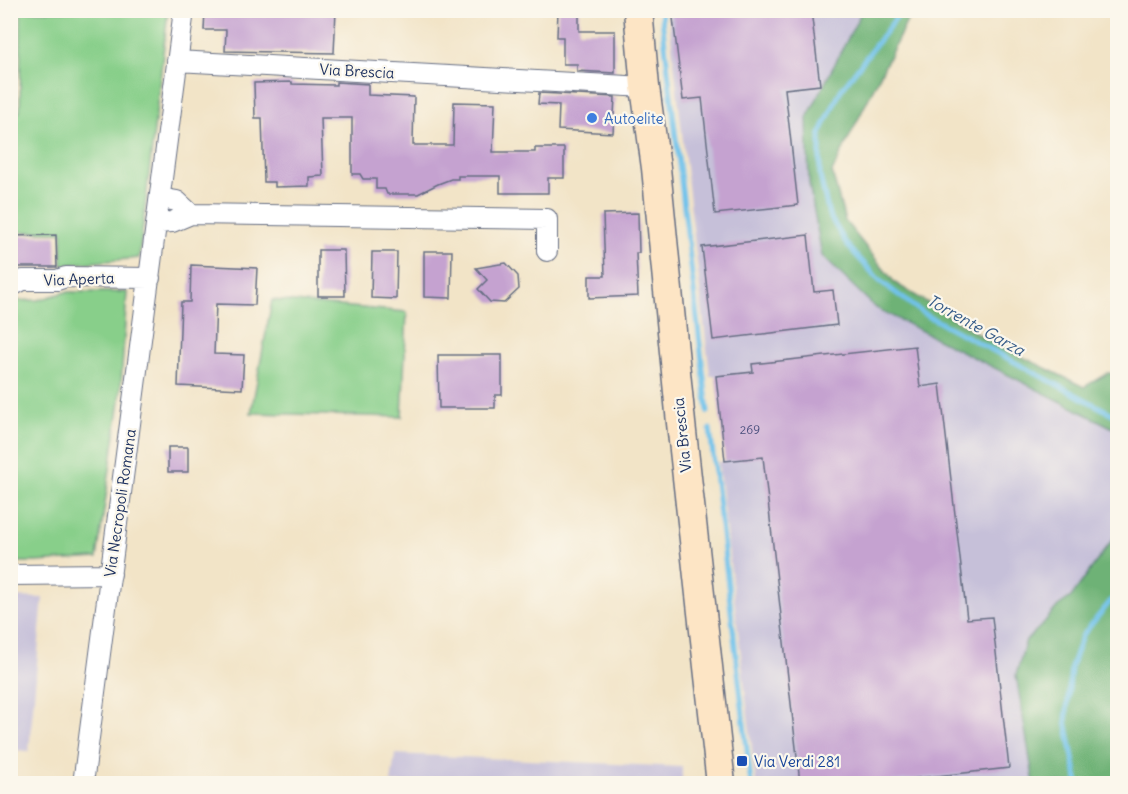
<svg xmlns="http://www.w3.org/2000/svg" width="1128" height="794" font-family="Delius,sans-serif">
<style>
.industrial{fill:#c6c0d9}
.green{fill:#88cf8a;stroke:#527f74;stroke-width:1.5}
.forest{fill:#6eb276;stroke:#44706a;stroke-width:1.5}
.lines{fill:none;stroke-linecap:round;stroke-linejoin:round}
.stream{stroke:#70c2eb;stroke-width:5}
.building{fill:#c5a2d0}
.minor-casing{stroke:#666e83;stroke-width:22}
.secondary-casing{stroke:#666e83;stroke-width:31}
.minor{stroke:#fff;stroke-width:20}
.secondary{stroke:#fde5c5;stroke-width:28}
.shop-dot{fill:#3f7fe0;stroke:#fbf7ec;stroke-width:2}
.transit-dot{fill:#1a4fb4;stroke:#fbf7ec;stroke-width:2}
.labels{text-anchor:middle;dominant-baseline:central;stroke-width:4.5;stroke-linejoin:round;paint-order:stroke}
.number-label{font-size:12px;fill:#464c7a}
.street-label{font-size:15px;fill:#1b2f5e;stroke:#fbf7ec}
.shop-label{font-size:15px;fill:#366cbe;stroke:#fbf7ec;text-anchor:start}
.transit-label{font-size:15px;fill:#164399;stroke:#fbf7ec;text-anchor:start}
.water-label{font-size:16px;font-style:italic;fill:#355b88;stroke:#fbf7ec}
</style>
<rect width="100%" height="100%" fill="#fbf7ec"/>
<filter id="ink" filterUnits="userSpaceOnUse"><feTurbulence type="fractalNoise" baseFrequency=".0167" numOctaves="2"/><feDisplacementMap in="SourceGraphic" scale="12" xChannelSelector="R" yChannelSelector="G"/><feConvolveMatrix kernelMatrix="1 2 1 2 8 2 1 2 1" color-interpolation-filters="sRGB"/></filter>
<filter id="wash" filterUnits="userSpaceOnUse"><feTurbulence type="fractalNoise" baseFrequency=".008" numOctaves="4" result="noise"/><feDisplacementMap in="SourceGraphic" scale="24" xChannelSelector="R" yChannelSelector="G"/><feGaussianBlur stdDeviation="1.35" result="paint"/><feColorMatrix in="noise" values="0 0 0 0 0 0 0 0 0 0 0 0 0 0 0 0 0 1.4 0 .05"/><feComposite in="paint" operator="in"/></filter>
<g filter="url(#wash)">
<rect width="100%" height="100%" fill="#f2e4c7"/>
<path class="industrial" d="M 668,11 L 862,11 L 807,118 L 809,183 L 822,256 L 876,308 L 1117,430 L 1117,533 L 1071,597 L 1058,606 L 1040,627 L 1026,640 L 1016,675 L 1034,783 L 756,783 L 718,462 L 725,461 L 716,376 L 710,376 Z
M 11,597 L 43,598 L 29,751 L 11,750 Z
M 395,754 L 682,767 L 682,783 L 391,783 Z"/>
<path class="green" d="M 21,11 L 168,11 L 139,258 L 62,265 L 62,232 L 11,232 L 10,112 L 20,112 Z
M 66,292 L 127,292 L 120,400 L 97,558 L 36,562 L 11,562 L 11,301 L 38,300 Z
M 272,300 L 407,312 L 402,417 L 251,413 Z"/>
<path class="forest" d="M 862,11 L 912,11 L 832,172 L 845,221 L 895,283 L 988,340 L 1084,387 L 1108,373 L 1117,374 L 1117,430 L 876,308 L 822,256 L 809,183 L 807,118 Z
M 1117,533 L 1117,783 L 1034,783 L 1016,675 L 1026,640 L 1040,627 L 1058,606 L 1071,597 Z"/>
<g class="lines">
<path class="stream" d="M 661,10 L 708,412
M 902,10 L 841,90 L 820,134 L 820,176 L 829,215 L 847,245 L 880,281 L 924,314 L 1118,417
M 710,429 L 751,784
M 1078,784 L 1066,721 L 1071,667 L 1082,636 L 1118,592"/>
</g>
<g id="blocks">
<path class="building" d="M 205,10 L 336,10 L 334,53 L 225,51 L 226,30 L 204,30 Z
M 558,10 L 579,10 L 579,31 L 615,31 L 615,73 L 577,71 L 577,64 L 563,64 L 563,37 L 557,37 Z
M 672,10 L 811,10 L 820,85 L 785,89 L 798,205 L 715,214 L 702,98 L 683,100 Z
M 292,82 L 292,84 L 336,85 L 336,82 L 368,84 L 368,95 L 414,97 L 413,145 L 453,145 L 454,102 L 495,103 L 493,152 L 535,152 L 535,148 L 564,148 L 564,178 L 548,178 L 548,193 L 500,193 L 500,176 L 458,176 L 458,179 L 451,179 L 438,184 L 418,194 L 387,194 L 385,189 L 376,189 L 376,179 L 363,179 L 360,174 L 352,174 L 352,118 L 321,118 L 323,176 L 309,177 L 309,186 L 275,187 L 275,182 L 264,182 L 262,118 L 255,118 L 254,83 Z
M 539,93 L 615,97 L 613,133 L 558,130 L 559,105 L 538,104 Z
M 638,213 L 639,253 L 636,253 L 638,296 L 589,298 L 589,276 L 605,276 L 603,214 Z
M 56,235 L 57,267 L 10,267 L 10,236 Z
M 808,235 L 814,292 L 833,290 L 837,325 L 713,340 L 702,247 Z
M 318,250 L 344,250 L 345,296 L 318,296 Z
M 424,251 L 452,251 L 451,298 L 424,297 Z
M 372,252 L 397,252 L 396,299 L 371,298 Z
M 506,263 L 518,276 L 519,289 L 504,303 L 490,302 L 478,289 L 487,280 L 476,268 Z
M 191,265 L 257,268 L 255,305 L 216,304 L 214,354 L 244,355 L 242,389 L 178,386 L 181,302 L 190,302 Z
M 915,346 L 920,387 L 940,384 L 967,619 L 992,617 L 1009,768 L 874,783 L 800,783 L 763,457 L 725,461 L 716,376 L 753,372 L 752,364 Z
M 438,355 L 502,355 L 502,395 L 495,395 L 495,408 L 439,408 Z
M 168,447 L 188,447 L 188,472 L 168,472 Z"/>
</g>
</g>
<g filter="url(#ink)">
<use href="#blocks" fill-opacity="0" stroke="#666e83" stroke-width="1.5"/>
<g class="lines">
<g class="minor-casing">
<path id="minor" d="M 177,61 L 645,87
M 160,198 L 177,201 L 191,214
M 157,223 L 172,222 L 191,214 L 547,219 L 547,251
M 10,287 L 23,280 L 57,280 L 66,277 L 150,278
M 10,575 L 111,574
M 83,784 L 184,10"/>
</g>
<g class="secondary-casing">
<path id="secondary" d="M 638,10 L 645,87 L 656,168 L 681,423 L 721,784"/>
</g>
<use href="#minor" class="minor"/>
<use href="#secondary" class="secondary"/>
</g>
</g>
<circle class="shop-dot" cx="592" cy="118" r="6"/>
<rect class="transit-dot" x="736" y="755" width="12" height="12" rx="3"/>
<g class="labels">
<g class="number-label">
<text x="750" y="429">269</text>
</g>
<g class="street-label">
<text transform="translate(357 71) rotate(3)">Via Brescia</text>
<text transform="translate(79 279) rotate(-2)">Via Aperta</text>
<text transform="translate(682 435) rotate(-96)">Via Brescia</text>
<text transform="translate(120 503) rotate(-82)">Via Necropoli Romana</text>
</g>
<g class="shop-label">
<text x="604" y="118">Autoelite</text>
</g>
<g class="transit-label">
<text x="754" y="761">Via Verdi 281</text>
</g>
<g class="water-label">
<text transform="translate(976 325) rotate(29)">Torrente Garza</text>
</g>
</g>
<rect width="1128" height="794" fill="none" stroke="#fbf7ec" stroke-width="36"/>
</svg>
